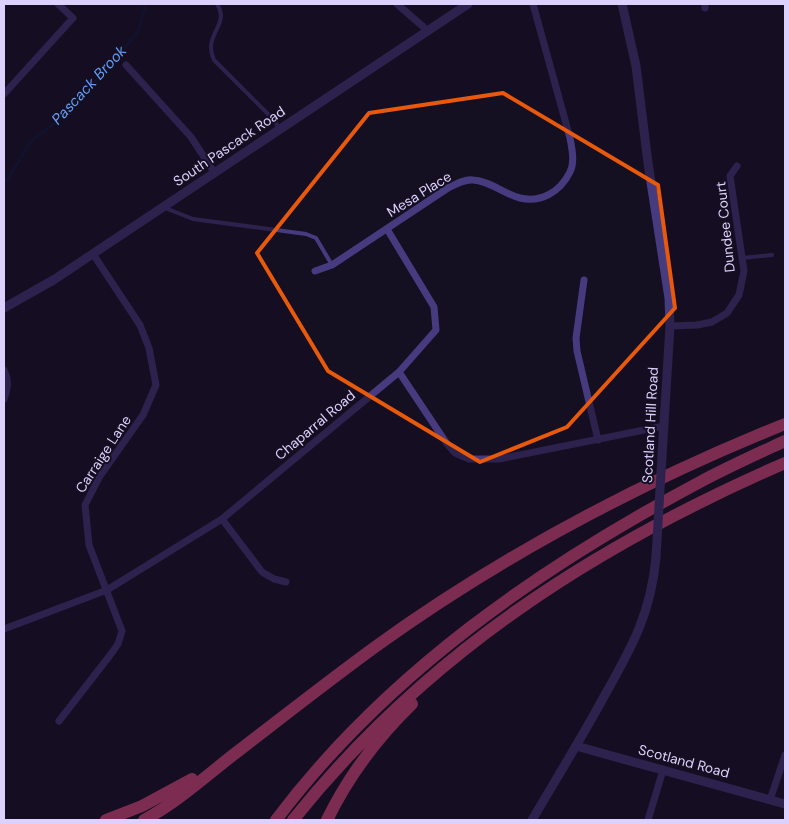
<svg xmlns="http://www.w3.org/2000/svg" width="789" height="824" font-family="'DM Sans',sans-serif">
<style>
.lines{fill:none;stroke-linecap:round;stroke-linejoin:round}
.stream{stroke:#0b173e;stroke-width:2.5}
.service{stroke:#473b80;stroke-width:4}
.minor{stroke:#473b80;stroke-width:7}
.tertiary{stroke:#473b80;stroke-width:9}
.motorway{stroke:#f9518b;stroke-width:12}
.tertiary-bridge{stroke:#473b80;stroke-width:9}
.marked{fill:none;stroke:#e8590c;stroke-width:4;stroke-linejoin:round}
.labels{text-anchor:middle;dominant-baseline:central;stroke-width:4;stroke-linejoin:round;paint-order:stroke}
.street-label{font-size:14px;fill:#dcd1fd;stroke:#150f22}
.water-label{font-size:15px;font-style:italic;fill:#639ff9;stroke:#150f22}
</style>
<rect width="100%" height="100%" fill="#150f22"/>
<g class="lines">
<path class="stream" d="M 4,183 L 8,179 L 31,141 L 63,117 L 121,53 L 138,31 L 145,8 L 144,4"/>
<path class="service" d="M 217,4 C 231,25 202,34 214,60 L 276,122 L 278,130
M 165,208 L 193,219 L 306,234 L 316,238 L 332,265
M 742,258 L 772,255"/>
<path class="minor" d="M 397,4 L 427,30
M 705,8 L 705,4
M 126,65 L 191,137 L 214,172
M 4,94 L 73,18 L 58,4
M 315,271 L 332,265 L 448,188 C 456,184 464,179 473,180 C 490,181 504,194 520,198 C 541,203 560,192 570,172 C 575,162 572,149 570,138 L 533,4
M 584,280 L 576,338 L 577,351 L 598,440
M 670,326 L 697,325 L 712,322 L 727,313 L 739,295 L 744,271 L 730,176 L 737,166
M 4,370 C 9,380 8,388 4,399
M 399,372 L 447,444 L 455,453 L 469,459 L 499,459 L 664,426
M 222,519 L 262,572 L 274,579 L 286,582
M 4,629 L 107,590 L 222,519 L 399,372 L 436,330 L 434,307 L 387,229
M 59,721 L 111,654 L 118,644 L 122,631 L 89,545 L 85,505 L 100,476 L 143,415 L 156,385 L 149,348 L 140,325 L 93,254
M 770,800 L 785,755
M 648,820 L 663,770"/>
<path class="tertiary" d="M 622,4 L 636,66 L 648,163 L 669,298 L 670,326 L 662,456
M 4,308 L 55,279 L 468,4
M 576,746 L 785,804
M 532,820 C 555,781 579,742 601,702 C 629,652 651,616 656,557"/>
<path class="motorway" d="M 106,820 L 142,806 L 192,779
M 144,820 C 176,803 204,778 233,755 C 280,719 327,682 375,647 C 501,556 641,482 785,424
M 276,820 C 386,674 540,567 700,482 C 728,467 757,454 785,441
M 293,820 C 426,654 592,547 785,463
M 327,820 C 348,777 378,737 412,704"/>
<path class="tertiary-bridge" d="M 656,557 L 662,456"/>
</g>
<path d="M0 0H789V824H0ZM 503,93 L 658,185 L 675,308 L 567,427 L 480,462 L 328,371 L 257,253 L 369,113 Z" fill="#150f22" fill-opacity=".55" fill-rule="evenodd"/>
<path class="marked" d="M 503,93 L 658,185 L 675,308 L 567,427 L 480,462 L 328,371 L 257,253 L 369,113 Z"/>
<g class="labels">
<g class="street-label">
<text transform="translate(229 146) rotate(-34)">South Pascack Road</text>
<text transform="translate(419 194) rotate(-32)">Mesa Place</text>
<text transform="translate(725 227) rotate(-96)">Dundee Court</text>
<text transform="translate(315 425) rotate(-40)">Chaparral Road</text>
<text transform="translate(650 425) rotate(-87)">Scotland Hill Road</text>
<text transform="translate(103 454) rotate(-57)">Carraige Lane</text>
<text transform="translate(684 761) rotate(15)">Scotland Road</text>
</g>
<g class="water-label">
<text transform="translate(89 85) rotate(-47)">Pascack Brook</text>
</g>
</g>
<rect width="789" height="824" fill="none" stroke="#dcd1fd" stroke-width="10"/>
</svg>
